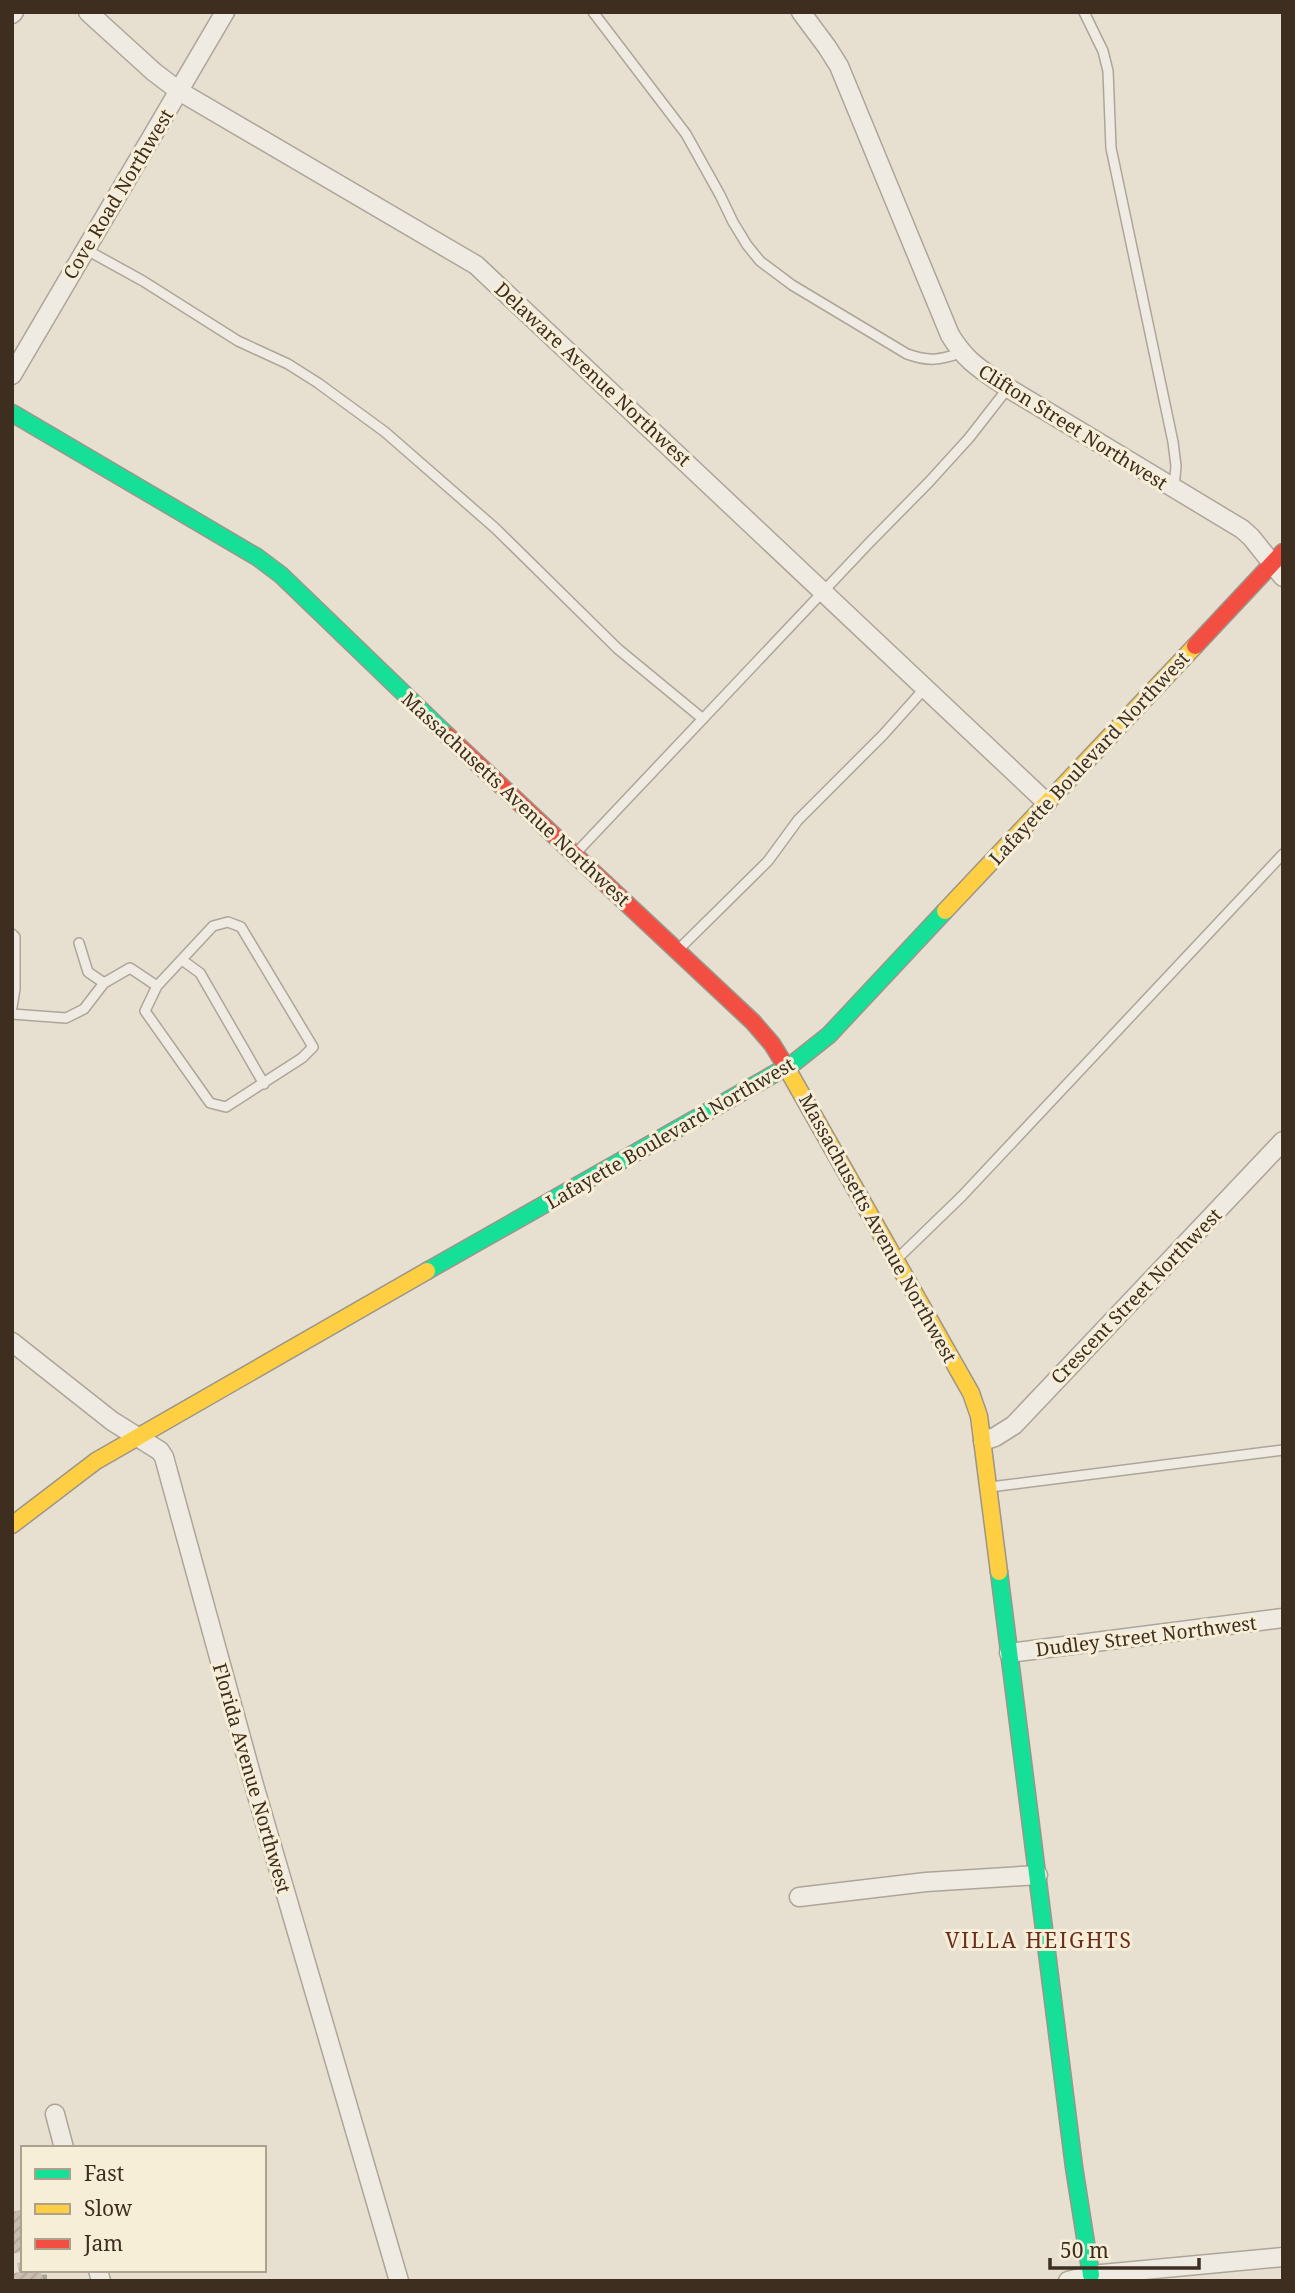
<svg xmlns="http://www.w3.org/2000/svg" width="1295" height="2293" font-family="'Noto Serif',serif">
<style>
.building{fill:url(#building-hatch);filter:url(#shadow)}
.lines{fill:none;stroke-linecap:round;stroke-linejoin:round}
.lane-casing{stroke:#ada599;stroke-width:12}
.street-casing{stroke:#ada599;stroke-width:21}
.fast-casing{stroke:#9c958a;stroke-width:19}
.slow-casing{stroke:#9c958a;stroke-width:19}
.jam-casing{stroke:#9c958a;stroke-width:19}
.lane{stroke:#efebe3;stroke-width:9}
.street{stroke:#efebe3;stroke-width:18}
.fast{stroke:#16e098;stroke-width:16}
.slow{stroke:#ffcf43;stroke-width:16}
.jam{stroke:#f24e42;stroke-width:16}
.labels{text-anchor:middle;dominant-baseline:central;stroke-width:6;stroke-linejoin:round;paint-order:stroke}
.street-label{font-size:19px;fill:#3d2e20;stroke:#f7eed8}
.neighbourhood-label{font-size:21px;letter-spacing:2px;fill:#6b2e1e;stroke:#f7eed8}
</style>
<defs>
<pattern id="building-hatch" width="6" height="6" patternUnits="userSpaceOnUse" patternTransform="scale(1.75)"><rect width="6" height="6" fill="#cbbfb2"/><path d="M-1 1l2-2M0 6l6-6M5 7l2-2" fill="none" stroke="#afa499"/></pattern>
<filter id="shadow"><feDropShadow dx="8" dy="4.5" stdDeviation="0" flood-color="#0004"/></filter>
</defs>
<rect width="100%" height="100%" fill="#e7e0d1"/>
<path class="building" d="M 23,2209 L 23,2251 L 12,2254 L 12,2212 Z
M 23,2262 L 23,2270 L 40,2270 L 43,2281 L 12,2281 L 12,2274 L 19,2272 L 17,2263 Z"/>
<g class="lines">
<g class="lane-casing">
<path id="lane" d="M 593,12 L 686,134 L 720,195 L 733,222 L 747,245 L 760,261 L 792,285 L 907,354 C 930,362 939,360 961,353
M 1084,12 L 1103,51 L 1108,71 L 1111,148 L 1173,442 L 1176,466 L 1174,488
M 85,249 L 143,281 L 238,341 L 288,364 L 318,383 L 385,432 L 495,528 L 618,649 L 703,719
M 576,853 L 870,542 L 929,482 L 969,438 L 1008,388
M 228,922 L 241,927 L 313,1047 L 302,1058 L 226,1107 L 210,1103 L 145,1011 L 157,986 L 213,926 Z
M 12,934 L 15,937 L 15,989 L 12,1007
M 79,943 L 88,972 L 104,983
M 678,950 L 768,861 L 798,820 L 883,735 L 925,688
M 182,960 L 200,973 L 264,1084
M 12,1014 L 66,1018 L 84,1009 L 104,983 L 130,968 L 157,986
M 897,1259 L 962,1196 L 1283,854
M 990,1487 L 1283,1450"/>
</g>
<g class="street-casing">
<path id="street" d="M 88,12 L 154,72 L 179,91 L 476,265 L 1047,803
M 801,12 L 827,47 L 839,66 L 950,335 C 967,363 982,370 1008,388 L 1242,529 L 1251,537 L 1283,577
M 12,14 L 14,12
M 12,375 L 225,12
M 12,1342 L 112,1421 L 160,1451 L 164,1457 L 254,1785 L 399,2281
M 983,1441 L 995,1437 L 1014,1425 L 1283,1141
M 1009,1653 L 1283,1618
M 799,1897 L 926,1882 L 1038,1875
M 55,2114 L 64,2148
M 98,2270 L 101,2281
M 1068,2281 L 1091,2275 L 1283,2257"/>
</g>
<g class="fast-casing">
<path id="fast" d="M 12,413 L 257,557 L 281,575 L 447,735
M 427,1271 L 795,1062 L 829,1035 L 945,911
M 999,1572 L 1074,2167 L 1091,2275"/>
</g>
<g class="slow-casing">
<path id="slow" d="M 945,911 L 1195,646
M 785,1065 L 971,1393 L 979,1416 L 999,1572
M 12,1525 L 96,1461 L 427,1271"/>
</g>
<g class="jam-casing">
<path id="jam" d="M 1195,646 L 1283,552
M 447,735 L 753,1022 L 772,1044 L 785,1065"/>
</g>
<use href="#lane" class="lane"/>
<use href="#street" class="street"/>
<use href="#fast" class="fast"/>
<use href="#slow" class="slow"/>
<use href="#jam" class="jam"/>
</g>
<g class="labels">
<g class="street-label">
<text transform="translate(118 194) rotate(-59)">Cove Road Northwest</text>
<text transform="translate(593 374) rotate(43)">Delaware Avenue Northwest</text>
<text transform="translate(1073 427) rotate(32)">Clifton Street Northwest</text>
<text transform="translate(1089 758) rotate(-47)">Lafayette Boulevard Northwest</text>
<text transform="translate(516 799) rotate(43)">Massachusetts Avenue Northwest</text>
<text transform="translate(670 1133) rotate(-30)">Lafayette Boulevard Northwest</text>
<text transform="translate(878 1228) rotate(61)">Massachusetts Avenue Northwest</text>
<text transform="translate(1136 1296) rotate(-46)">Crescent Street Northwest</text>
<text transform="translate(1146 1636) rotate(-7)">Dudley Street Northwest</text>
<text transform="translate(252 1778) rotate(74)">Florida Avenue Northwest</text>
</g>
<g class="neighbourhood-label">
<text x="1039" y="1940">VILLA HEIGHTS</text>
</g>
</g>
<rect width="1295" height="2293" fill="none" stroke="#3d2e20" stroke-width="28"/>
<rect x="21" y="2146" width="245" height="126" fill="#f7eed8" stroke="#ada18e" stroke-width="2"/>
<rect x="35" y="2169" width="35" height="10" fill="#16e098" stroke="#ada18e" stroke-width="2"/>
<text x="84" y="2181" font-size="21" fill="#3d2e20">Fast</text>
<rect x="35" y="2204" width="35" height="10" fill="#ffcf43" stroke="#ada18e" stroke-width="2"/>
<text x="84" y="2216" font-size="21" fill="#3d2e20">Slow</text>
<rect x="35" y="2239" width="35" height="10" fill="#f24e42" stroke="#ada18e" stroke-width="2"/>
<text x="84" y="2251" font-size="21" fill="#3d2e20">Jam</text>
<path d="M1050 2258v10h149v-10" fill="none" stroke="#3d2e20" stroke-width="3.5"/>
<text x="1060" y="2258" font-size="21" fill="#3d2e20" stroke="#f7eed8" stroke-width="5" paint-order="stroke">50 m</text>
</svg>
